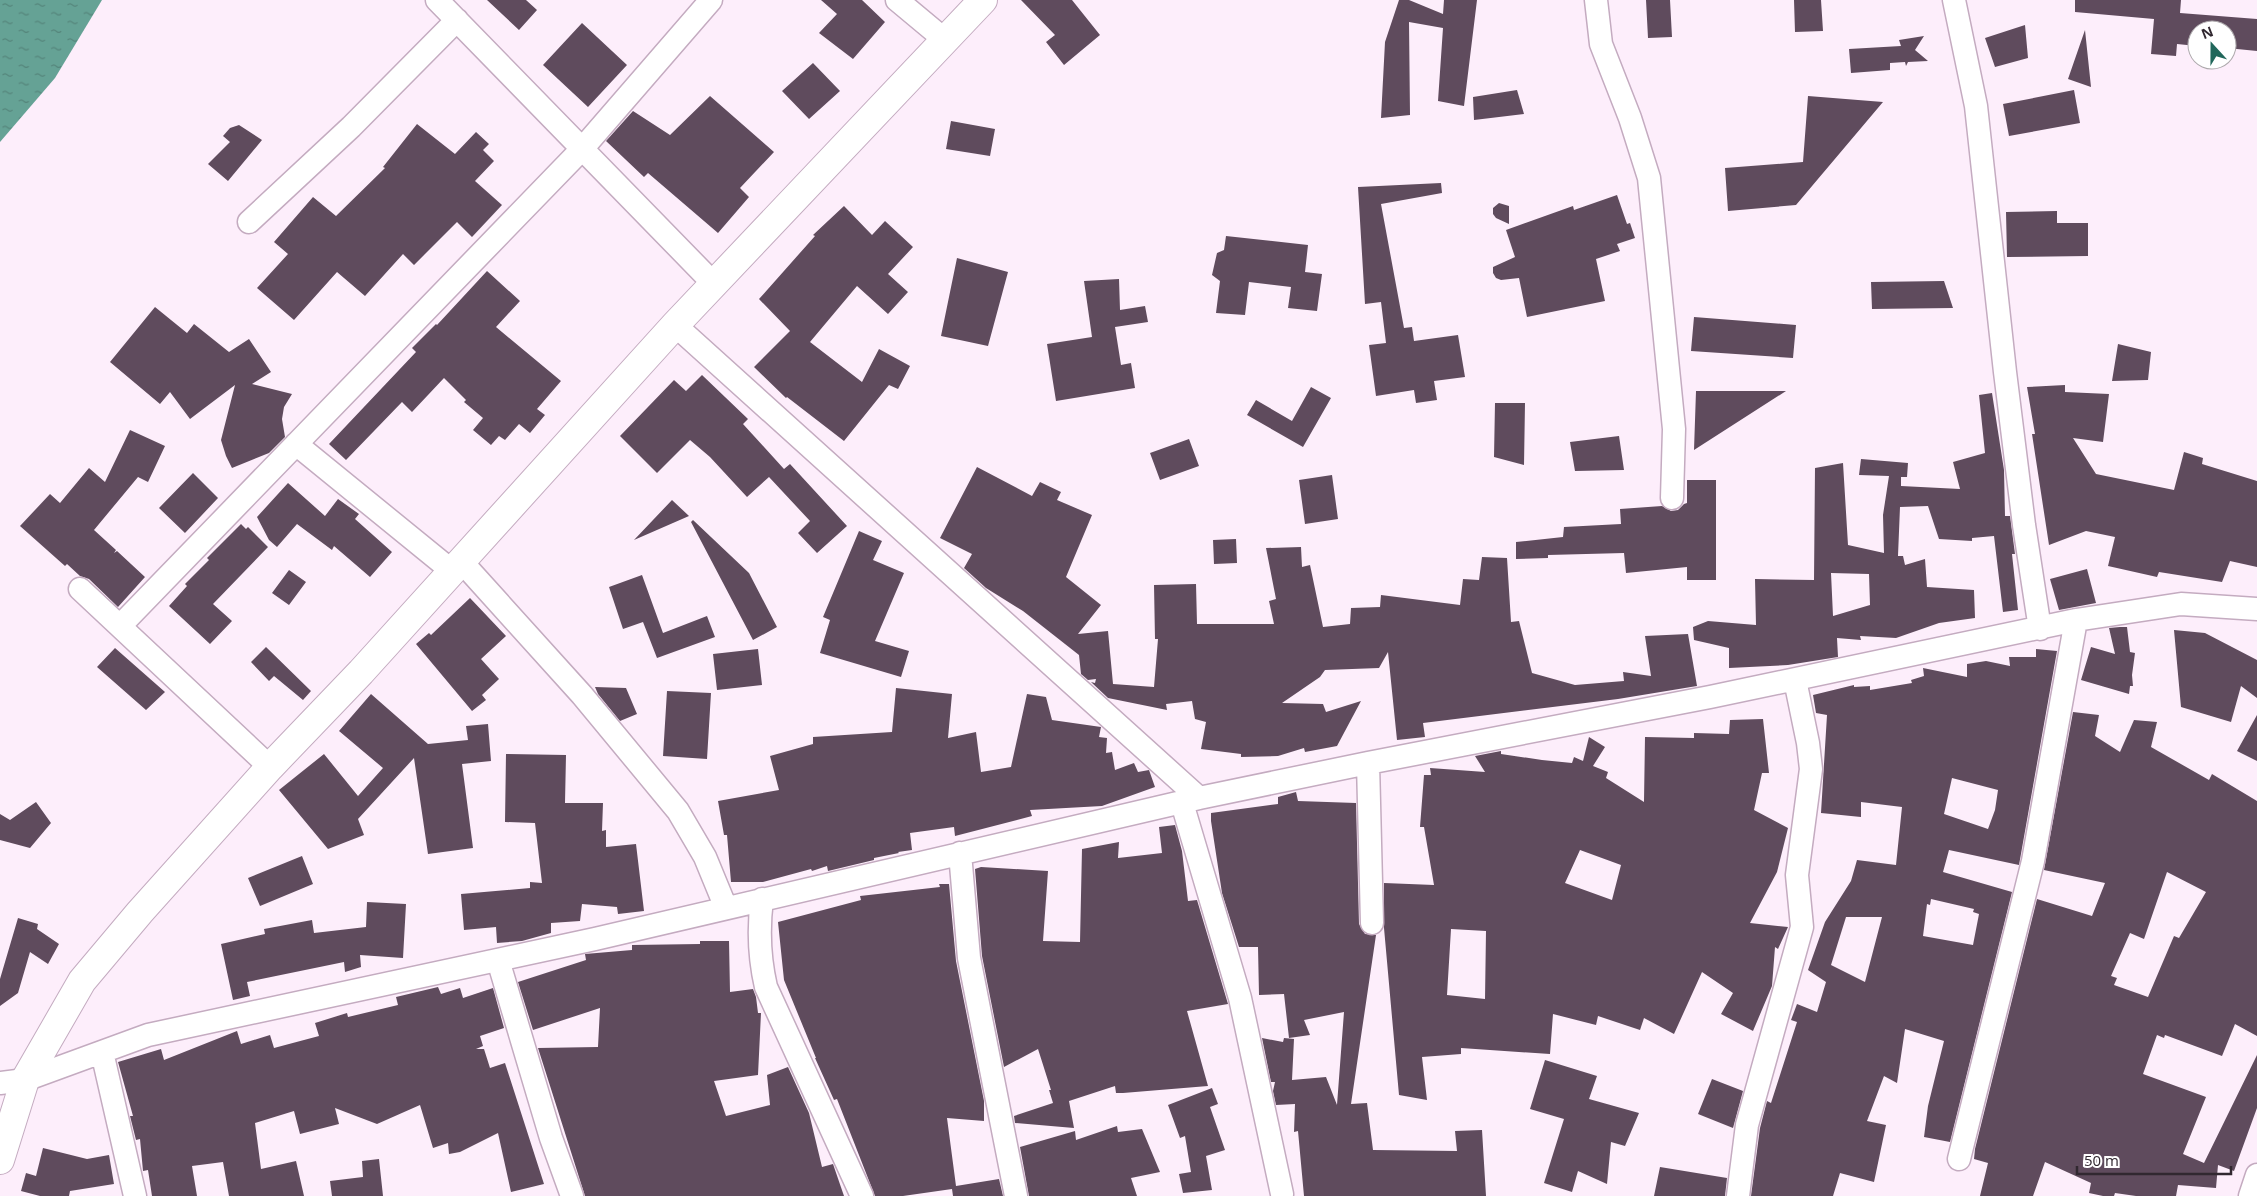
<svg xmlns="http://www.w3.org/2000/svg" width="2257" height="1196" font-family="'Open Sans',sans-serif">
<style>
.water{fill:url(#water-ripples)}
.building{fill:#5f4b5d;fill-rule:evenodd}
.lines{fill:none;stroke-linecap:round;stroke-linejoin:round}
.street-casing{stroke:#c4abc0;stroke-width:25}
.secondary-casing{stroke:#c4abc0;stroke-width:30}
.street{stroke:#fff;stroke-width:22}
.secondary{stroke:#fff;stroke-width:28}
</style>
<defs>
<pattern id="water-ripples" width="26" height="14" patternUnits="userSpaceOnUse" patternTransform="scale(1.25)"><rect width="26" height="14" fill="#65a295"/><path d="M2 4q2-2 4 0t4 0M15 11q2-2 4 0t4 0" fill="none" stroke="#54847a"/></pattern>
</defs>
<rect width="100%" height="100%" fill="#fdeefb"/>
<path class="water" d="M 0,0 L 102,0 L 55,78 L 0,142 Z"/>
<path class="building" d="M 487,0 L 526,0 L 537,10 L 519,30 Z
M 821,0 L 862,0 L 885,22 L 853,59 L 819,33 L 837,14 Z
M 1021,0 L 1072,0 L 1100,35 L 1064,65 L 1046,42 L 1055,35 Z
M 1399,0 L 1409,0 L 1443,14 L 1444,0 L 1477,0 L 1464,106 L 1438,101 L 1443,28 L 1409,22 L 1410,115 L 1381,118 L 1385,42 Z
M 1646,0 L 1670,0 L 1672,37 L 1648,38 Z
M 1794,0 L 1821,0 L 1823,31 L 1795,32 Z
M 2075,0 L 2181,0 L 2180,13 L 2257,19 L 2257,51 L 2227,48 L 2227,30 L 2197,30 L 2197,46 L 2177,44 L 2176,56 L 2151,54 L 2154,19 L 2075,12 Z
M 582,23 L 627,65 L 588,107 L 543,65 Z
M 2025,25 L 2028,58 L 1995,67 L 1985,38 Z
M 2085,30 L 2091,87 L 2068,79 Z
M 1924,36 L 1915,50 L 1928,61 L 1908,62 L 1906,66 L 1905,62 L 1890,63 L 1890,70 L 1851,73 L 1849,49 L 1901,46 L 1899,40 Z
M 813,63 L 840,91 L 809,119 L 782,91 Z
M 1517,90 L 1524,114 L 1474,120 L 1473,97 Z
M 2074,90 L 2080,123 L 2009,136 L 2003,104 Z
M 710,96 L 774,152 L 740,188 L 749,197 L 718,233 L 648,173 L 644,177 L 606,141 L 633,111 L 670,135 Z
M 1808,96 L 1883,102 L 1796,205 L 1728,211 L 1725,168 L 1803,162 Z
M 951,121 L 995,129 L 990,156 L 946,149 Z
M 417,124 L 455,154 L 476,132 L 489,144 L 483,150 L 494,161 L 475,181 L 502,205 L 472,237 L 457,222 L 414,265 L 403,254 L 365,296 L 337,272 L 294,320 L 257,288 L 288,254 L 274,242 L 313,197 L 336,216 L 385,168 L 383,167 Z
M 239,125 L 262,140 L 228,181 L 208,164 L 230,142 L 223,136 L 230,128 Z
M 1441,183 L 1442,193 L 1381,204 L 1404,328 L 1412,327 L 1414,341 L 1458,335 L 1465,377 L 1434,381 L 1437,400 L 1416,403 L 1414,390 L 1376,396 L 1369,345 L 1386,343 L 1381,302 L 1365,304 L 1358,187 Z
M 1617,195 L 1627,224 L 1630,223 L 1635,238 L 1617,244 L 1620,251 L 1596,259 L 1605,301 L 1527,317 L 1519,278 L 1501,280 L 1496,278 L 1493,273 L 1493,267 L 1515,257 L 1506,230 L 1573,206 L 1574,210 Z
M 1499,203 L 1509,206 L 1509,224 L 1496,218 L 1493,214 L 1493,208 Z
M 844,206 L 872,235 L 885,221 L 913,247 L 888,274 L 908,292 L 888,314 L 857,286 L 810,342 L 862,382 L 879,349 L 910,366 L 898,389 L 889,385 L 844,441 L 787,397 L 786,398 L 754,367 L 790,331 L 759,299 L 815,236 L 813,235 Z
M 2057,211 L 2057,223 L 2088,223 L 2088,256 L 2007,257 L 2006,212 Z
M 1226,236 L 1308,245 L 1305,272 L 1322,274 L 1317,311 L 1288,308 L 1291,287 L 1249,282 L 1245,315 L 1216,313 L 1220,281 L 1212,275 L 1217,253 L 1224,250 Z
M 957,258 L 1008,272 L 988,346 L 941,336 Z
M 487,271 L 520,301 L 496,327 L 561,381 L 537,409 L 545,415 L 530,433 L 519,424 L 505,440 L 499,436 L 491,445 L 473,430 L 483,418 L 464,402 L 466,400 L 444,378 L 412,412 L 402,402 L 346,460 L 329,444 L 416,352 L 412,348 L 436,324 L 437,325 Z
M 1119,279 L 1120,310 L 1145,306 L 1148,322 L 1115,327 L 1121,365 L 1131,363 L 1135,388 L 1056,401 L 1047,344 L 1092,337 L 1084,281 Z
M 1944,281 L 1953,308 L 1872,309 L 1871,282 Z
M 155,307 L 187,333 L 194,324 L 229,352 L 249,339 L 271,372 L 252,384 L 292,394 L 284,407 L 282,419 L 285,437 L 269,453 L 232,468 L 226,456 L 221,440 L 235,385 L 190,419 L 170,392 L 160,404 L 110,362 Z
M 1694,317 L 1796,325 L 1793,358 L 1691,351 Z
M 2118,344 L 2151,352 L 2148,380 L 2112,381 Z
M 702,375 L 748,419 L 743,424 L 784,469 L 790,464 L 847,526 L 817,553 L 798,533 L 810,521 L 769,477 L 747,497 L 710,457 L 690,440 L 657,473 L 620,436 L 674,380 L 686,391 Z
M 2065,385 L 2065,392 L 2109,394 L 2103,442 L 2073,438 L 2096,474 L 2174,490 L 2184,452 L 2203,458 L 2202,464 L 2257,481 L 2257,567 L 2230,561 L 2222,582 L 2159,572 L 2157,577 L 2108,566 L 2115,537 L 2086,531 L 2049,545 L 2032,434 L 2035,434 L 2027,387 Z
M 1311,387 L 1331,398 L 1303,447 L 1247,415 L 1256,400 L 1292,421 Z
M 1696,391 L 1786,391 L 1694,450 Z
M 1992,393 L 2004,470 L 2005,516 L 2010,516 L 2015,554 L 2012,554 L 2018,610 L 2003,612 L 1994,536 L 1972,538 L 1972,541 L 1939,539 L 1928,506 L 1900,507 L 1898,556 L 1903,556 L 1905,565 L 1925,559 L 1927,587 L 1974,590 L 1975,618 L 1939,623 L 1896,638 L 1860,636 L 1861,640 L 1837,638 L 1838,657 L 1788,665 L 1729,668 L 1729,648 L 1694,640 L 1693,627 L 1708,621 L 1756,625 L 1755,579 L 1814,580 L 1815,468 L 1843,463 L 1848,545 L 1884,553 L 1883,515 L 1889,476 L 1859,475 L 1861,459 L 1908,463 L 1907,477 L 1901,477 L 1901,486 L 1960,489 L 1953,462 L 1985,453 L 1979,395 ZM 1831,573 L 1869,574 L 1870,605 L 1833,616 Z
M 1495,403 L 1525,403 L 1524,465 L 1494,457 Z
M 130,430 L 165,446 L 148,482 L 138,477 L 94,530 L 116,550 L 114,553 L 117,551 L 145,577 L 118,607 L 89,579 L 80,576 L 67,564 L 65,566 L 20,526 L 50,494 L 60,503 L 89,468 L 105,482 Z
M 1619,436 L 1624,470 L 1575,471 L 1570,442 Z
M 1189,439 L 1199,466 L 1160,480 L 1150,453 Z
M 977,467 L 1032,496 L 1040,482 L 1061,492 L 1057,500 L 1092,515 L 1066,577 L 1101,605 L 1078,634 L 1108,631 L 1113,684 L 1154,687 L 1158,639 L 1155,639 L 1154,585 L 1196,584 L 1197,624 L 1274,624 L 1269,601 L 1276,599 L 1266,548 L 1301,547 L 1302,567 L 1310,565 L 1323,627 L 1350,624 L 1351,608 L 1380,607 L 1381,595 L 1460,605 L 1463,579 L 1479,580 L 1482,557 L 1507,558 L 1511,622 L 1519,621 L 1532,673 L 1575,685 L 1624,681 L 1623,672 L 1651,676 L 1645,636 L 1688,634 L 1697,686 L 1618,699 L 1423,723 L 1425,737 L 1397,740 L 1388,652 L 1379,668 L 1325,670 L 1320,677 L 1282,703 L 1323,704 L 1326,712 L 1361,701 L 1337,746 L 1305,752 L 1304,748 L 1278,756 L 1241,757 L 1241,754 L 1201,749 L 1206,722 L 1195,719 L 1192,701 L 1166,704 L 1167,710 L 1108,698 L 1091,682 L 1095,683 L 1096,679 L 1088,680 L 1081,674 L 1079,655 L 1023,611 L 986,588 L 964,568 L 972,554 L 940,538 Z
M 193,473 L 218,498 L 185,533 L 159,508 Z
M 1332,475 L 1338,519 L 1305,524 L 1299,480 Z
M 1687,480 L 1716,480 L 1716,580 L 1687,580 L 1687,567 L 1626,573 L 1624,553 L 1548,555 L 1548,558 L 1516,559 L 1516,542 L 1563,537 L 1564,527 L 1621,524 L 1620,509 L 1662,506 L 1671,511 L 1678,510 L 1684,504 L 1687,503 Z
M 288,483 L 325,516 L 338,499 L 359,514 L 355,519 L 392,552 L 370,577 L 334,546 L 332,550 L 297,524 L 277,547 L 269,540 L 257,517 Z
M 672,500 L 689,516 L 634,540 Z
M 693,520 L 749,573 L 777,627 L 753,640 L 691,522 Z
M 241,524 L 246,529 L 248,527 L 268,547 L 213,604 L 232,621 L 210,644 L 169,606 L 187,586 L 185,584 L 209,560 L 207,558 Z
M 859,531 L 882,541 L 873,560 L 904,573 L 875,641 L 909,651 L 901,677 L 820,653 L 830,620 L 823,617 Z
M 1236,539 L 1237,563 L 1214,564 L 1213,540 Z
M 2087,569 L 2096,603 L 2059,610 L 2050,579 Z
M 289,570 L 306,582 L 289,605 L 272,593 Z
M 642,575 L 663,633 L 707,616 L 715,637 L 657,658 L 643,622 L 623,629 L 609,587 Z
M 470,598 L 506,636 L 481,659 L 499,679 L 482,695 L 486,700 L 472,711 L 416,644 L 429,633 L 431,635 Z
M 2120,627 L 2127,627 L 2130,652 L 2135,653 L 2132,675 L 2133,686 L 2130,686 L 2129,694 L 2081,680 L 2091,647 L 2115,654 L 2109,628 Z
M 2174,630 L 2205,633 L 2257,660 L 2257,698 L 2241,686 L 2231,722 L 2181,707 Z
M 266,647 L 311,691 L 303,700 L 274,676 L 269,681 L 251,662 Z
M 115,648 L 165,692 L 146,710 L 97,667 Z
M 758,649 L 762,685 L 717,690 L 713,654 Z
M 2036,649 L 2057,651 L 2019,865 L 1949,850 L 1943,872 L 2012,892 L 1950,1142 L 1924,1137 L 1928,1106 L 1944,1041 L 1905,1029 L 1897,1083 L 1884,1076 L 1867,1121 L 1886,1125 L 1874,1182 L 1840,1173 L 1833,1196 L 1751,1196 L 1760,1128 L 1767,1101 L 1771,1103 L 1797,1022 L 1791,1020 L 1797,1004 L 1817,1012 L 1826,982 L 1808,970 L 1825,922 L 1851,881 L 1857,860 L 1896,865 L 1902,807 L 1861,802 L 1861,817 L 1821,813 L 1827,715 L 1816,713 L 1813,695 L 1854,685 L 1854,687 L 1870,686 L 1870,690 L 1912,683 L 1911,680 L 1924,676 L 1923,668 L 1967,677 L 1967,664 L 1986,661 L 2010,666 L 2009,657 L 2036,657 ZM 1952,778 L 1998,790 L 1995,810 L 1988,829 L 1944,814 ZM 1931,899 L 1974,909 L 1973,912 L 1979,914 L 1973,945 L 1923,936 L 1927,904 L 1930,905 ZM 1846,917 L 1882,917 L 1865,982 L 1831,965 Z
M 595,687 L 626,688 L 637,714 L 620,721 L 598,694 Z
M 896,688 L 952,694 L 948,738 L 976,732 L 981,772 L 1011,767 L 1027,694 L 1046,697 L 1052,720 L 1101,727 L 1099,737 L 1107,738 L 1106,753 L 1112,752 L 1115,770 L 1134,763 L 1138,772 L 1149,770 L 1155,787 L 1102,806 L 1030,810 L 1032,816 L 955,836 L 954,827 L 910,833 L 912,850 L 898,852 L 899,853 L 874,858 L 874,860 L 828,871 L 827,866 L 812,871 L 811,869 L 763,882 L 731,882 L 727,835 L 724,835 L 718,801 L 779,790 L 770,756 L 813,744 L 813,737 L 892,732 Z
M 667,691 L 711,693 L 707,759 L 663,756 Z
M 371,694 L 428,744 L 468,740 L 466,726 L 488,724 L 491,761 L 462,764 L 473,848 L 428,854 L 414,758 L 358,819 L 364,835 L 328,849 L 279,790 L 324,754 L 358,796 L 383,768 L 339,731 Z
M 2073,712 L 2099,715 L 2095,736 L 2120,752 L 2134,720 L 2157,722 L 2151,747 L 2209,780 L 2212,774 L 2257,801 L 2257,1036 L 2235,1024 L 2222,1056 L 2165,1035 L 2164,1038 L 2157,1035 L 2143,1074 L 2206,1097 L 2183,1154 L 2204,1163 L 2257,1055 L 2257,1108 L 2234,1171 L 2218,1165 L 2216,1188 L 2178,1185 L 2176,1196 L 2136,1196 L 2115,1193 L 2114,1196 L 2103,1196 L 2089,1193 L 2091,1183 L 2045,1162 L 2033,1196 L 1980,1196 L 1988,1163 L 1974,1159 L 1975,1149 L 2037,899 L 2092,916 L 2105,883 L 2044,870 ZM 2167,872 L 2206,892 L 2179,938 L 2174,936 L 2148,997 L 2114,985 L 2117,978 L 2111,976 L 2130,933 L 2144,939 Z
M 2257,715 L 2257,761 L 2237,751 Z
M 1763,719 L 1769,773 L 1762,773 L 1754,810 L 1788,828 L 1777,872 L 1750,923 L 1788,927 L 1778,949 L 1775,947 L 1772,986 L 1753,1031 L 1721,1014 L 1733,993 L 1702,972 L 1674,1034 L 1644,1018 L 1640,1030 L 1598,1016 L 1596,1025 L 1553,1014 L 1550,1054 L 1461,1048 L 1461,1054 L 1422,1057 L 1427,1100 L 1399,1095 L 1384,928 L 1384,883 L 1434,885 L 1424,827 L 1420,827 L 1424,775 L 1431,775 L 1430,768 L 1485,772 L 1475,756 L 1501,751 L 1501,754 L 1542,760 L 1572,763 L 1574,757 L 1583,761 L 1589,737 L 1605,747 L 1593,766 L 1608,772 L 1606,778 L 1644,802 L 1645,737 L 1694,738 L 1694,733 L 1729,734 L 1730,720 ZM 1580,850 L 1621,865 L 1612,900 L 1565,883 ZM 1451,929 L 1486,931 L 1485,999 L 1447,995 Z
M 506,754 L 566,755 L 565,803 L 603,803 L 602,831 L 606,830 L 606,847 L 636,844 L 644,911 L 618,914 L 617,907 L 582,904 L 580,921 L 551,923 L 551,933 L 522,941 L 497,943 L 496,927 L 464,930 L 461,894 L 530,888 L 530,882 L 542,883 L 535,823 L 505,822 Z
M 1296,792 L 1298,801 L 1356,803 L 1359,924 L 1365,934 L 1376,935 L 1351,1104 L 1367,1103 L 1373,1150 L 1457,1151 L 1455,1131 L 1482,1130 L 1486,1196 L 1304,1196 L 1298,1131 L 1294,1132 L 1295,1104 L 1276,1105 L 1273,1091 L 1275,1082 L 1271,1082 L 1262,1038 L 1283,1042 L 1284,1038 L 1294,1039 L 1292,1080 L 1326,1077 L 1337,1105 L 1344,1012 L 1304,1020 L 1310,1035 L 1289,1038 L 1284,994 L 1259,995 L 1258,947 L 1239,947 L 1222,893 L 1211,821 L 1211,813 L 1278,804 L 1278,797 Z
M 36,802 L 51,823 L 30,848 L 0,840 L 0,814 L 10,820 Z
M 1175,825 L 1182,851 L 1188,901 L 1197,900 L 1228,1004 L 1187,1011 L 1208,1086 L 1123,1093 L 1116,1093 L 1115,1086 L 1069,1101 L 1074,1128 L 1015,1123 L 1014,1116 L 1053,1103 L 1049,1090 L 1051,1090 L 1038,1049 L 1004,1067 L 982,956 L 975,869 L 981,867 L 1048,871 L 1043,941 L 1080,942 L 1082,849 L 1119,842 L 1118,858 L 1162,853 L 1159,827 Z
M 302,856 L 313,884 L 260,906 L 248,878 Z
M 939,884 L 949,884 L 956,961 L 984,1101 L 984,1121 L 947,1118 L 956,1186 L 999,1179 L 1003,1196 L 953,1196 L 952,1189 L 903,1196 L 875,1196 L 837,1099 L 834,1100 L 815,1058 L 816,1058 L 784,980 L 778,922 L 861,900 L 860,896 L 940,887 Z
M 367,902 L 406,904 L 403,958 L 360,955 L 361,967 L 345,972 L 344,962 L 247,982 L 250,996 L 233,1000 L 221,944 L 265,934 L 264,929 L 312,920 L 314,933 L 366,927 Z
M 18,918 L 38,924 L 37,929 L 59,944 L 48,964 L 30,952 L 18,993 L 0,1006 L 0,979 Z
M 700,941 L 729,941 L 730,992 L 753,989 L 756,997 L 758,1013 L 761,1013 L 758,1075 L 714,1081 L 726,1116 L 770,1105 L 767,1075 L 788,1067 L 809,1113 L 822,1167 L 833,1164 L 844,1196 L 585,1196 L 538,1048 L 598,1047 L 600,1008 L 533,1030 L 518,982 L 586,960 L 585,954 L 632,950 L 632,945 L 700,944 Z
M 438,987 L 441,994 L 460,988 L 463,998 L 493,988 L 504,1028 L 480,1036 L 483,1046 L 476,1049 L 484,1049 L 490,1068 L 505,1063 L 544,1184 L 511,1192 L 498,1133 L 460,1152 L 449,1154 L 448,1143 L 433,1148 L 420,1105 L 377,1124 L 335,1108 L 339,1124 L 300,1134 L 294,1111 L 255,1123 L 261,1169 L 296,1161 L 304,1196 L 229,1196 L 223,1162 L 192,1166 L 197,1196 L 152,1196 L 148,1170 L 143,1171 L 140,1139 L 136,1140 L 130,1116 L 133,1116 L 118,1062 L 161,1049 L 164,1060 L 237,1031 L 241,1044 L 270,1035 L 274,1048 L 319,1036 L 315,1023 L 347,1013 L 348,1017 L 398,1005 L 396,997 Z
M 1545,1060 L 1597,1076 L 1589,1099 L 1639,1113 L 1625,1146 L 1611,1142 L 1607,1184 L 1578,1171 L 1572,1192 L 1544,1183 L 1564,1119 L 1530,1109 Z
M 1712,1079 L 1743,1091 L 1733,1128 L 1698,1114 Z
M 1212,1088 L 1218,1104 L 1210,1107 L 1225,1150 L 1206,1156 L 1212,1190 L 1183,1193 L 1179,1174 L 1191,1172 L 1185,1136 L 1180,1138 L 1168,1105 Z
M 1117,1126 L 1118,1132 L 1142,1129 L 1160,1172 L 1131,1178 L 1137,1196 L 1029,1196 L 1020,1147 L 1075,1131 L 1076,1140 Z
M 43,1148 L 87,1159 L 109,1155 L 114,1184 L 70,1191 L 69,1196 L 40,1196 L 21,1191 L 26,1173 L 36,1176 Z
M 379,1159 L 383,1196 L 332,1196 L 330,1181 L 363,1177 L 362,1161 Z
M 1660,1167 L 1727,1178 L 1725,1196 L 1654,1196 Z"/>
<g class="lines">
<g class="street-casing">
<path id="street" d="M 437,0 L 714,284
M 897,0 L 945,40
M 1596,0 L 1601,44 L 1630,118 L 1649,178 L 1674,429 L 1672,498
M 1954,0 L 1976,106 L 2005,372 L 2024,525 L 2040,629
M 249,222 L 351,127 L 457,20
M 675,325 L 1199,798
M 296,444 L 452,571
M 461,561 L 582,695 L 678,811 L 705,857 L 726,908
M 80,589 L 270,767
M 120,626 L 582,149 L 711,0
M 1368,763 L 1372,923
M 1182,803 L 1240,998 L 1282,1194
M 960,853 L 969,958 L 1016,1196
M 762,899 C 758,930 759,957 766,987 L 862,1196
M 498,960 L 551,1138 L 572,1196
M 102,1052 L 135,1196
M 0,1083 L 25,1080 L 148,1035 L 595,939 L 1199,798 L 1368,763 L 1710,697 L 2076,620 L 2181,604 L 2257,609
M 1959,1159 L 2033,861 L 2076,620
M 1738,1196 L 1747,1125 L 1802,927 L 1797,875 L 1811,769 L 1808,743 L 1795,680
M 2250,1196 L 2257,1175"/>
</g>
<g class="secondary-casing">
<path id="secondary" d="M 0,1160 L 25,1080 L 82,981 L 140,912 L 270,767 L 361,672 L 675,325 L 983,0"/>
</g>
<use href="#street" class="street"/>
<use href="#secondary" class="secondary"/>
</g>
<g transform="translate(2212 45) rotate(339)"><circle r="24" fill="#ffffff" stroke="#ada9ac"/>
<path d="M0-4L9 19L0 12L-9 19Z" fill="#21675b"/>
<text y="-8" font-size="14" font-weight="bold" text-anchor="middle" fill="#312830">N</text>
</g>
<path d="M2077 1166v8h154v-8" fill="none" stroke="#312830" stroke-width="2.5"/>
<text x="2084" y="1166" font-size="15" fill="#312830" stroke="#ffffff" stroke-width="4" paint-order="stroke">50 m</text>
</svg>
